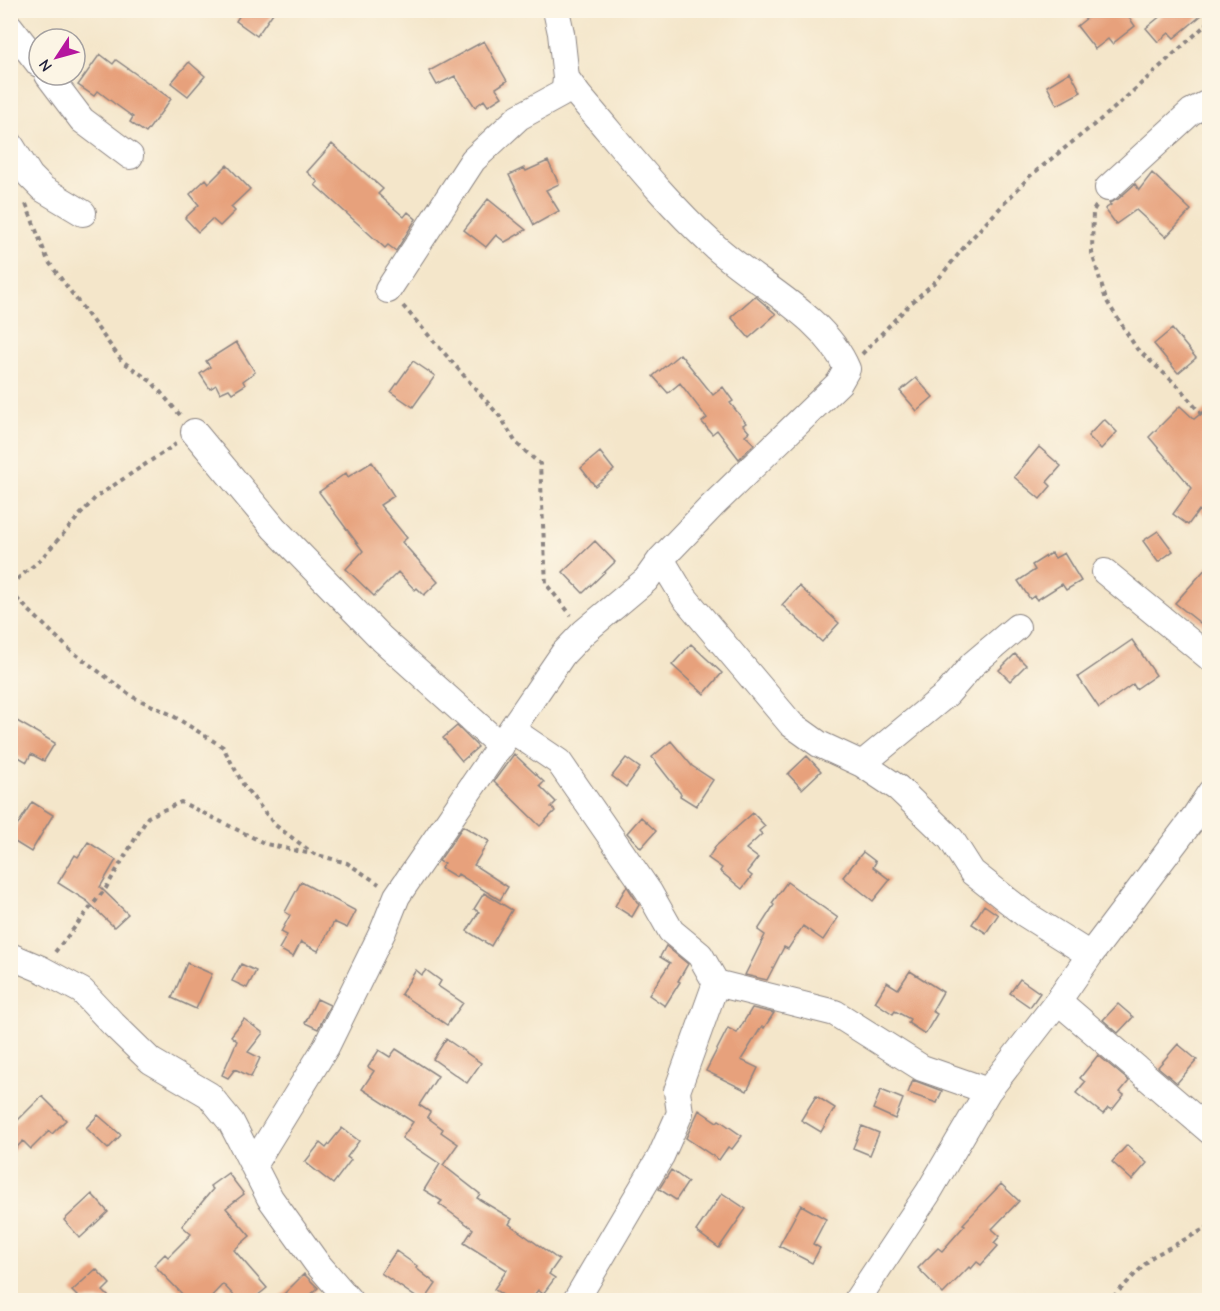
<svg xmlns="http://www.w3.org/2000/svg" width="1220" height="1311" font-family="'Comic Neue',sans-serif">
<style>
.building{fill:#e7a17b}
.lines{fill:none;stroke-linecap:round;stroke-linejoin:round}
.minor-casing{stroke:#8b8482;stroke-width:28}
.path{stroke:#8b8482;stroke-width:4;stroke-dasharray:4.5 4.5;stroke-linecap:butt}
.minor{stroke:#fff;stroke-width:26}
</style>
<rect width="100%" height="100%" fill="#fcf5e5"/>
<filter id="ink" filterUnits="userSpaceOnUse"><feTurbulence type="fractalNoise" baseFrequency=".0167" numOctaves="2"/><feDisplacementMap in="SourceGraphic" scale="12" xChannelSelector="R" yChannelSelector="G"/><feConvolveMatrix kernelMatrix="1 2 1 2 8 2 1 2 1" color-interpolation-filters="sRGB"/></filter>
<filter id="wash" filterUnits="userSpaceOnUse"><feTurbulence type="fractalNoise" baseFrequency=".008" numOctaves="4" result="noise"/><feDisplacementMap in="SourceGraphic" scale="24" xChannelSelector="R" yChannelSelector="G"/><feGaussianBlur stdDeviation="1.35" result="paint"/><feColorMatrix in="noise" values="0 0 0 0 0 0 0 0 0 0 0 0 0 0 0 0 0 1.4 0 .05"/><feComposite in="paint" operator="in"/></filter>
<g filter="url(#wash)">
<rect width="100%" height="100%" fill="#f4e6ca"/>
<g id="blocks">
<path class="building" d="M 243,10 L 275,10 L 257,36 L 236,21 Z
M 1097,10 L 1124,10 L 1135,26 L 1112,44 L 1108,39 L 1095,49 L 1077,26 Z
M 1168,10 L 1208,10 L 1174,38 L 1169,33 L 1158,42 L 1146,28 Z
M 484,41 L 507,81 L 496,88 L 502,97 L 488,106 L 484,100 L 475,107 L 455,76 L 437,85 L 429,71 Z
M 100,54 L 113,64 L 116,60 L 171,99 L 146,133 L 130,122 L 133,117 L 115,104 L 98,91 L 94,96 L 78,85 Z
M 189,62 L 205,76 L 188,96 L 171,83 Z
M 1070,72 L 1081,92 L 1057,105 L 1047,86 Z
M 332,144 L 383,189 L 378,194 L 404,217 L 408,212 L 416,219 L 396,251 L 388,245 L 385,248 L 315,185 L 318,182 L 307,172 Z
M 548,161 L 559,184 L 546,190 L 559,211 L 534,225 L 509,175 L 524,168 L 526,171 Z
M 227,165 L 250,189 L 231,207 L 235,211 L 220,226 L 212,219 L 198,232 L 185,218 L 199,205 L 190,194 L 206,179 L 209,183 Z
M 1152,173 L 1191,210 L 1166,237 L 1136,210 L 1116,224 L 1105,209 L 1111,205 L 1109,203 L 1118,199 L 1135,184 L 1139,190 Z
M 488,199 L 526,230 L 505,242 L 496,235 L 486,247 L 464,230 Z
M 755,296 L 776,314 L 749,338 L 731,317 Z
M 1172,329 L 1196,358 L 1178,373 L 1154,344 Z
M 236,342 L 255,372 L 243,381 L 245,385 L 232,393 L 229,389 L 220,393 L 216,385 L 210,389 L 200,374 L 210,367 L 206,361 Z
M 680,354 L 713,395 L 723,387 L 733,401 L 730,403 L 746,423 L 743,425 L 749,432 L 745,435 L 754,444 L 739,459 L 717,430 L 712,434 L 702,422 L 707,418 L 680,383 L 668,393 L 653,376 Z
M 413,361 L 435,376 L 413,407 L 391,392 Z
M 916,378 L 933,397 L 917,411 L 900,391 Z
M 1180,406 L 1194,419 L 1209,407 L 1209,519 L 1199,510 L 1188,525 L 1173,514 L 1192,488 L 1149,437 Z
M 1104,419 L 1117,432 L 1101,449 L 1088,436 Z
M 1039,447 L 1061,466 L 1047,482 L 1051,486 L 1040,499 L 1014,477 Z
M 600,452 L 614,470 L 595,486 L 581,468 Z
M 372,462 L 394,496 L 380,505 L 407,538 L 402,542 L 438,582 L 424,595 L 417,588 L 415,590 L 398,572 L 374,596 L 346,569 L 363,551 L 319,492 L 346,473 L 348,477 Z
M 1158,531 L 1173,551 L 1158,562 L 1143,541 Z
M 595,541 L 615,562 L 583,593 L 563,572 Z
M 1051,553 L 1055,558 L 1064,553 L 1081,581 L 1066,590 L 1062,584 L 1037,600 L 1034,596 L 1030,599 L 1018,581 L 1035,570 L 1032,565 Z
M 1209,565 L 1209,630 L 1175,603 Z
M 799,586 L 839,623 L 822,642 L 782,605 Z
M 1132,640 L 1156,675 L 1136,689 L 1133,684 L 1099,708 L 1078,677 Z
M 691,644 L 722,673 L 704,694 L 672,665 Z
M 1015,654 L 1026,665 L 1010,681 L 999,670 Z
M 10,717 L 55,743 L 44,761 L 31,754 L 27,762 L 10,752 Z
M 457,726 L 478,747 L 462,761 L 443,738 Z
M 671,741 L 692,766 L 713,780 L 696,806 L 680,796 L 681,794 L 652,757 Z
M 514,754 L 544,782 L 540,786 L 556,802 L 551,807 L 555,811 L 540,826 L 494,781 Z
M 807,756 L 821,771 L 802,789 L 788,774 Z
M 626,758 L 640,768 L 626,787 L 612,776 Z
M 32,802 L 53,815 L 31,852 L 10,839 L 10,837 Z
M 753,813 L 765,826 L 759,831 L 762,834 L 746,849 L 758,858 L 747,872 L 752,876 L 742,889 L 720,871 L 722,868 L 708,858 L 716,846 Z
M 641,817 L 656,831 L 641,848 L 627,833 Z
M 463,826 L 489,841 L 474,865 L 508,887 L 500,900 L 458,874 L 456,877 L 441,868 L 444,864 L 439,861 Z
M 88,842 L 116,860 L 100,887 L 128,914 L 114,927 L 87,901 L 58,883 L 75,855 L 78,857 Z
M 863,852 L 876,862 L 873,867 L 890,880 L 873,901 L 843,877 Z
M 301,882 L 356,911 L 347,928 L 334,922 L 318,951 L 301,942 L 293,957 L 279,949 L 287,935 L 281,932 L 290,915 L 285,912 Z
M 787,882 L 838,918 L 823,940 L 803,926 L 788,949 L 784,947 L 767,980 L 745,975 L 765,935 L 758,930 L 774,905 L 772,903 Z
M 627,886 L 639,905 L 632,917 L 615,906 Z
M 484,893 L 512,910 L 491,946 L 467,931 L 479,912 L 474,909 Z
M 984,905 L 998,915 L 986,933 L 972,924 Z
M 666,946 L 688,964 L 678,981 L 680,982 L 665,1006 L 649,995 L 670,963 L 660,957 Z
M 187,963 L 212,974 L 196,1009 L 172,998 Z
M 241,964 L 256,971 L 247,988 L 232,981 Z
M 416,970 L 422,975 L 426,970 L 441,981 L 438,986 L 463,1003 L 447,1025 L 401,994 Z
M 910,971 L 943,992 L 932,1011 L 937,1014 L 925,1034 L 908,1023 L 910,1019 L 895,1011 L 893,1014 L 875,1002 L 887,982 L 898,989 Z
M 1020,979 L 1040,993 L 1030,1007 L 1010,993 Z
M 317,999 L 330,1005 L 318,1029 L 305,1023 Z
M 1118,1004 L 1133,1017 L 1118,1033 L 1103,1020 Z
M 752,1008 L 774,1013 L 764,1028 L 762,1026 L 741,1060 L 758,1068 L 747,1091 L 706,1071 L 728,1028 L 737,1033 Z
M 244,1019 L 263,1033 L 248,1052 L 260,1058 L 251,1077 L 235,1069 L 228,1078 L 222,1075 L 237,1041 L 231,1036 Z
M 446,1039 L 481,1063 L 467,1083 L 433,1059 Z
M 1178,1044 L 1197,1060 L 1177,1083 L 1158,1067 Z
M 396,1049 L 438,1076 L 419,1105 L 430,1112 L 427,1117 L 443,1129 L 441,1132 L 458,1144 L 443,1165 L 480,1194 L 477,1198 L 512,1219 L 509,1224 L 559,1260 L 549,1274 L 555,1278 L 543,1294 L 538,1290 L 530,1300 L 510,1300 L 494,1289 L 507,1270 L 464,1243 L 473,1229 L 439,1204 L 442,1201 L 424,1190 L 440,1164 L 402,1138 L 413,1122 L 362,1089 L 374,1071 L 368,1067 L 379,1050 L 390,1057 Z
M 1098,1055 L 1129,1081 L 1120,1092 L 1124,1095 L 1112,1110 L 1108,1108 L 1103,1114 L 1076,1093 L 1085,1082 L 1080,1078 Z
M 913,1080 L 942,1091 L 937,1103 L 908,1093 Z
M 881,1090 L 903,1099 L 895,1119 L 873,1109 Z
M 42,1096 L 66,1120 L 52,1134 L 49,1131 L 31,1149 L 23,1141 L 10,1154 L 10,1128 Z
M 816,1096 L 835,1108 L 821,1132 L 801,1120 Z
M 699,1110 L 717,1122 L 719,1120 L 742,1136 L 732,1149 L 728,1147 L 719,1160 L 686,1138 Z
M 98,1115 L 121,1135 L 108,1149 L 86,1128 Z
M 862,1126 L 879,1133 L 870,1155 L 853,1148 Z
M 342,1128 L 359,1141 L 347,1157 L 351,1160 L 333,1184 L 305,1162 L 320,1143 L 326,1148 Z
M 1127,1145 L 1147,1163 L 1132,1180 L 1112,1162 Z
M 671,1170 L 688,1182 L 676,1200 L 659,1189 Z
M 228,1173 L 244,1194 L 226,1208 L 250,1236 L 234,1250 L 267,1288 L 252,1300 L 238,1300 L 223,1284 L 208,1300 L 188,1300 L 154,1265 L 165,1254 L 168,1257 L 191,1234 L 182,1226 L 213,1189 L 210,1186 Z
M 1001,1184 L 1019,1201 L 992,1229 L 1000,1236 L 994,1243 L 998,1246 L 981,1265 L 977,1262 L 971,1269 L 969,1267 L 943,1294 L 918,1268 L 938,1248 L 942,1251 L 965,1225 L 963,1224 Z
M 722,1193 L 746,1209 L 719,1248 L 696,1231 Z
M 92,1194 L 108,1212 L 80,1238 L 64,1220 Z
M 801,1205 L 826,1219 L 813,1244 L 820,1248 L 812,1263 L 779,1246 Z
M 396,1251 L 417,1266 L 416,1268 L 436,1284 L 425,1300 L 420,1300 L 381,1273 Z
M 96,1269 L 110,1284 L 103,1291 L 112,1300 L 81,1300 L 72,1291 Z
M 304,1274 L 318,1288 L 305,1300 L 278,1300 Z"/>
</g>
</g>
<g filter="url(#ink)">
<use href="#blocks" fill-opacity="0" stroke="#8b8482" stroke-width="1.5"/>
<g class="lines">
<g class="minor-casing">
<path id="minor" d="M 10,27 L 39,64
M 48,75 L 82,120 L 130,156
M 10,144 L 30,176 L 43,189 L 83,213
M 1108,188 L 1191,112 L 1210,102
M 388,290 L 473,160 L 519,117 L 561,94 L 565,88 L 566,78
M 194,432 L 274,528 L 382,639 L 501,746
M 661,559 L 684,597 L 791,724 L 819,744 L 862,764 L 898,788 L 951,839 L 972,872 L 1025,914 L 1090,955
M 1105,572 L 1210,658
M 512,730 L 559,762 L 649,892 L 671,931 L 700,955 L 716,983 L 677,1091 L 680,1113 L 661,1156 L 576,1300
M 862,764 L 947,694 L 973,664 L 1017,627
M 10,956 L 41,969 L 82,991 L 113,1024 L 151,1061 L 209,1095 L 231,1122 L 270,1198 L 316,1262 L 349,1300
M 716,983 L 835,1013 L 922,1068 L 988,1091
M 1058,1001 L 1210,1131
M 254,1164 L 326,1047 L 383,931 L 397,896 L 563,654 L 584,632 L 646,580 L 661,559 L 712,506 L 839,383 L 847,369 C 824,314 753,283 711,243 C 663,199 622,146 579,96 L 566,78 L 561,33 L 556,10
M 857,1300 L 928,1193 L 988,1091 L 1058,1001 L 1090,955 L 1195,816 L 1210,793"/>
</g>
<path class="path" d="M 26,204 L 48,261 L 122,361 L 152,382 L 180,415
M 1096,206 L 1093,211 L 1092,253 L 1106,300 L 1137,349 L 1178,386 L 1210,425
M 403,306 L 502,419 L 516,443 L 540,464 L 546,584 L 571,615
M 862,354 L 907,307 L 939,278 L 969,241 L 1030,176 L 1111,111 L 1210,21
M 10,585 L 39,561 L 96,497 L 176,444
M 10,592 L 70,650 L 133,697 L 170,714 L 223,747 L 244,786 L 275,825 L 314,854 L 347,863 L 379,884
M 55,952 L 106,888 L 148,817 L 181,802 L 266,844 L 311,854
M 1105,1300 L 1111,1299 L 1152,1257 L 1210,1226"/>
<use href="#minor" class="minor"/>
</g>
</g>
<rect width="1220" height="1311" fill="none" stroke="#fcf5e5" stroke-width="36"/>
<g transform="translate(57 57) rotate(234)"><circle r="28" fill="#fcf5e5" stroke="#a5a1a1" stroke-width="1.5"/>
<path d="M0-4.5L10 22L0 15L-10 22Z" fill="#b5179e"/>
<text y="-9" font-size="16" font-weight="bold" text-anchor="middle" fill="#22223b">N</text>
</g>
</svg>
